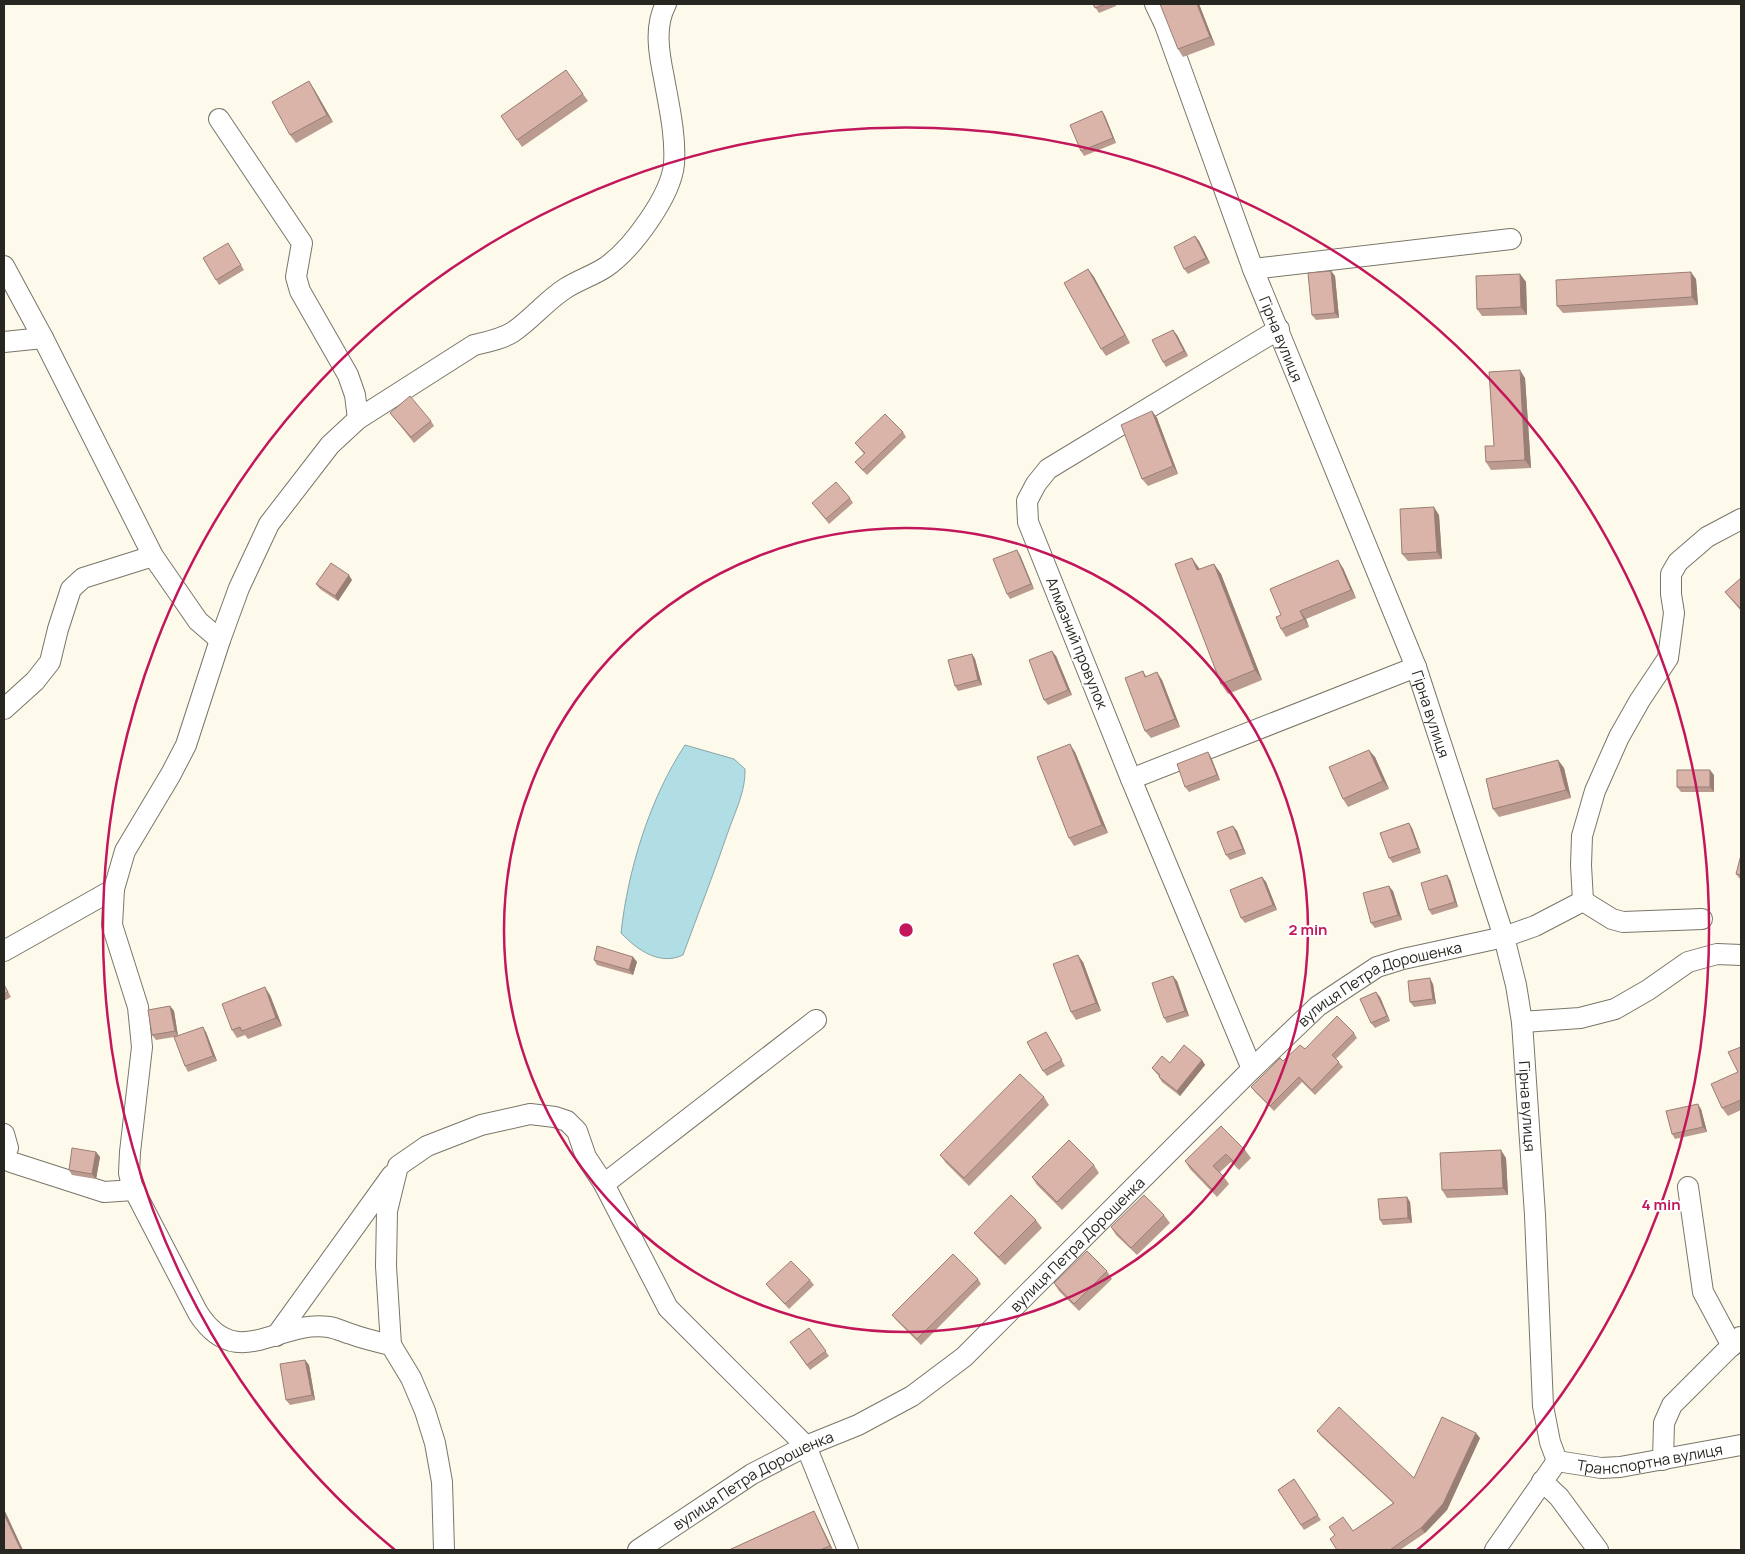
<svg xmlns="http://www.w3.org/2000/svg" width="1745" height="1554" font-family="Manrope,sans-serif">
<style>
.water{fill:#b1dde4;stroke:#88a6a9}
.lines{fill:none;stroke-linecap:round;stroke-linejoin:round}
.minor-casing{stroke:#797669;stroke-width:22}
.minor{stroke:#fff;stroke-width:20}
.wall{fill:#bb9b90}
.shaded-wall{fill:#997e76}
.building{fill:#dab4a8;stroke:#997e76}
.ring{fill:none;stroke:#c2185b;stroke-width:2.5}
.labels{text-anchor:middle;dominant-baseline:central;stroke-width:4;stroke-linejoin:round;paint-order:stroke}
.street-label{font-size:15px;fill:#272620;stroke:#fff}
.centre{fill:#c2185b;stroke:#fff;stroke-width:2.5}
.ring-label{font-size:15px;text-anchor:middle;font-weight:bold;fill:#c2185b;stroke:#fff;stroke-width:4;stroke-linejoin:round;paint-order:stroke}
</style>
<rect width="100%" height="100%" fill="#fefaeb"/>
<path class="water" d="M 685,745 L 734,759 L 745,769 C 746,790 735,812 728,832 C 714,873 698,914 683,955 C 660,966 637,950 621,933 C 628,869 650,798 685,745 Z"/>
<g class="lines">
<g class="minor-casing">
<g id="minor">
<path id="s1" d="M 1155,4 L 1165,25 L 1253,269 L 1416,667 L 1504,937 L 1516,985 L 1522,1022 L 1535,1215 L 1543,1406 L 1550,1442 L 1557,1461"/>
<path d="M 219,119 L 302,243 L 296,277 L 300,291 L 348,375 L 355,395 L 358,419"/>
<path d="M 4,266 L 43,338 L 153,556 L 198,621 L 220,640"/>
<path d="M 1253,269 L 1511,239"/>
<path d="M 4,342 L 43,338"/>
<path d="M 4,709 L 35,681 L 50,662 L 58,629 L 71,589 L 83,578 L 153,556"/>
<path d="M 1131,779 L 1416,667"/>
<path d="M 1583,901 L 1581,865 L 1582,836 L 1595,791 L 1619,737 L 1640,700 L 1668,658 L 1674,613 L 1671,594 L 1671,574 L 1678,562 L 1707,537 L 1741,519"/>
<path d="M 4,951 L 114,889"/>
<path d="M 1522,1022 L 1580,1018 L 1615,1009 L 1648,990 L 1688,962 L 1717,954 L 1741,955"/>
<path d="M 1252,1069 L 1131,779 L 1028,522 L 1027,501 L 1036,484 L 1048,469 L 1279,329"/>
<path d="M 4,1134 L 8,1148"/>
<path d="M 11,1162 L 104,1192 L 134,1190"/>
<path d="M 604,1184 L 816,1020"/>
<path d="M 1688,1187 L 1703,1292 L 1732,1346"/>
<path d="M 276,1336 L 392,1175"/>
<path d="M 391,1345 L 386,1266 L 387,1211 L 398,1166 L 427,1146 L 481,1125 L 530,1114 L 555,1117 L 567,1121 L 577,1131 L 586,1157 L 604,1184 L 668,1308 L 806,1446 L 848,1550"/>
<path d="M 1663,1460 L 1664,1423 L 1672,1405 L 1740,1337"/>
<path id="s2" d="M 1557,1461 L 1601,1468 L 1620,1467 L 1741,1445"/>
<path d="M 1542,1481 L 1559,1497 L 1598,1550"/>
<path d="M 444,1550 L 442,1482 L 435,1443 L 425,1411 L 411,1378 L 391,1345 C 378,1342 364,1339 351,1334 C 344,1332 336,1328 329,1327 C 278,1319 237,1374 198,1313 L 132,1186 L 129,1173 L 130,1152 L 142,1047 L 138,1007 L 112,925 L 114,889 L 125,851 L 171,774 L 186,745 L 220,640 L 239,588 L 269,524 L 330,445 L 358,419 L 474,345 C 487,342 502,339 513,332 C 532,319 547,300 566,288 C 579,280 594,275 606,267 C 632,249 671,196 674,164 C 676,136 669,106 664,78 C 659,54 654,26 666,4"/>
<path id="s3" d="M 638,1550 L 752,1474 L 806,1446 L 858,1425 L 912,1396 L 964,1357 L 1252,1069 L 1318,1006 L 1377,967 L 1403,959 L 1504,937 L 1535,926 L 1583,901 L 1612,919 L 1623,922 L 1702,919"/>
<path d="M 1495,1550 L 1557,1461"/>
</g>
</g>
<use href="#minor" class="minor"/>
</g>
<path class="wall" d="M 1093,4 L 1116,4 L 1116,6 L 1099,13 Z
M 1199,4 L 1215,45 L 1183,57 L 1178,49 Z
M 566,70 L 588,101 L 522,147 L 501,116 Z
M 314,89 L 333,122 L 296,143 L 290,135 Z
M 1102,111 L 1105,116 L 1116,143 L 1084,156 L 1081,151 Z
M 1195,236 L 1199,241 L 1210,263 L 1188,274 L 1184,269 Z
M 231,248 L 244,270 L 219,285 L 216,280 Z
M 1088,269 L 1094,277 L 1130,343 L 1106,356 L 1101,349 Z
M 1331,271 L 1335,276 L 1339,318 L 1316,320 L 1312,315 Z
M 1520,274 L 1526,282 L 1527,315 L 1482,316 L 1477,309 Z
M 1696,279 L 1698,305 L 1563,313 L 1557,306 Z
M 1173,330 L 1177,335 L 1188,356 L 1166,367 L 1163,362 Z
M 1525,378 L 1531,468 L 1491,470 L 1486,462 Z
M 1152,411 L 1157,418 L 1178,474 L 1148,486 L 1142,479 Z
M 390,413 L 431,421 L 434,426 L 414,443 Z
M 903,432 L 906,437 L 867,475 L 859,467 L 855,462 L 864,454 L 855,443 Z
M 850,498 L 853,503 L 829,524 L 812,503 Z
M 1439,515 L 1442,559 L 1408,561 L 1402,554 Z
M 1020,555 L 1034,589 L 1010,599 L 1007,594 Z
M 1214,564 L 1221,574 L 1262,680 L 1228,694 L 1221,684 L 1199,568 L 1200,569 Z
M 1343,568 L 1356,598 L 1306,619 L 1309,627 L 1286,637 L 1281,629 L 1281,615 Z
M 1741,578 L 1741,611 L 1729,597 L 1725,592 Z
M 352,580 L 338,601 L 320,589 L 316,584 Z
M 972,654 L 975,659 L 982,685 L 958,691 L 955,686 Z
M 1056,656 L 1072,695 L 1048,705 L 1044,700 Z
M 1143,671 L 1146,676 L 1162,680 L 1180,727 L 1151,738 L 1145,731 Z
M 1075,752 L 1108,833 L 1074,846 L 1069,838 Z
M 1211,757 L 1220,780 L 1189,792 L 1185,787 Z
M 1375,757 L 1389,789 L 1348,807 L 1343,799 Z
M 1558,760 L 1564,768 L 1571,798 L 1499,817 L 1493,809 Z
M 1714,775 L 1714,792 L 1681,792 L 1677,787 Z
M 1233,826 L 1237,831 L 1246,854 L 1230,860 L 1226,855 Z
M 1412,828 L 1421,853 L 1393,863 L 1389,858 Z
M 1741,855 L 1741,879 L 1740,879 L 1736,874 Z
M 1262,877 L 1266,882 L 1277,910 L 1245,923 L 1241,918 Z
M 1450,880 L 1458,907 L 1432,915 L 1429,910 Z
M 1393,891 L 1402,920 L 1375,928 L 1371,923 Z
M 633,957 L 637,962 L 633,975 L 597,965 L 594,960 Z
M 1083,962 L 1101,1011 L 1076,1020 L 1071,1012 Z
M 1177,981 L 1189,1016 L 1167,1023 L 1164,1018 Z
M 4,984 L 11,997 L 4,1001 Z
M 1433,984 L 1436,1004 L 1414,1007 L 1410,1002 Z
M 270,995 L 282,1026 L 248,1039 L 245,1035 L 237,1038 L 232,1030 Z
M 1380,997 L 1390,1021 L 1375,1028 L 1371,1023 Z
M 170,1006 L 174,1011 L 178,1036 L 206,1032 L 217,1061 L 188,1072 L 185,1066 L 174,1037 L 156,1040 L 152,1035 Z
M 1354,1033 L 1357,1038 L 1336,1059 L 1343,1067 L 1315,1095 L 1302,1082 L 1274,1111 L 1255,1092 L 1251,1087 L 1283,1061 L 1305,1049 Z
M 1049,1037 L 1065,1066 L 1047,1076 L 1043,1071 Z
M 1741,1047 L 1741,1110 L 1728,1116 L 1722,1108 L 1738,1072 Z
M 1202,1060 L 1205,1065 L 1180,1096 L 1162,1082 L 1159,1077 L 1159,1076 L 1156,1073 L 1152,1068 L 1170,1063 Z
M 1044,1097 L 1049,1105 L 969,1186 L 946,1163 L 940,1155 Z
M 1701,1109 L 1707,1132 L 1675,1139 L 1672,1134 Z
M 1245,1150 L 1251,1158 L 1239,1170 L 1231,1162 L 1220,1172 L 1224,1177 L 1229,1184 L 1217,1197 L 1190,1169 L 1185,1161 Z
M 96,1152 L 100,1157 L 96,1179 L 72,1175 L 69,1170 Z
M 1506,1158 L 1508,1195 L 1447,1198 L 1442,1190 Z
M 1094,1165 L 1099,1173 L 1062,1210 L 1037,1185 L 1032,1177 Z
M 1407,1197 L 1410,1202 L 1412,1223 L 1383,1225 L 1380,1220 Z
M 1164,1215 L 1170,1223 L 1137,1255 L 1116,1235 L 1111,1227 Z
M 1036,1220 L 1042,1228 L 1005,1265 L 980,1240 L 974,1233 Z
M 1107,1271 L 1112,1279 L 1079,1311 L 1059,1291 L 1054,1283 Z
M 978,1279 L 981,1284 L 921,1345 L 896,1320 L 892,1315 Z
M 810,1280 L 814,1285 L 789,1309 L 770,1289 L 766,1284 Z
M 809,1328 L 829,1356 L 810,1370 L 790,1342 Z
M 305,1360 L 309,1365 L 315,1400 L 290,1405 L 286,1400 Z
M 1317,1431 L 1414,1478 L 1480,1438 L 1447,1510 L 1425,1533 L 1400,1550 L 1337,1550 L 1335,1536 L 1353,1531 L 1393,1503 L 1321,1436 Z
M 1294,1479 L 1321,1520 L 1304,1530 L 1278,1490 Z
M 814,1511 L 817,1517 L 833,1550 L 729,1550 Z"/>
<path class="shaded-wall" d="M 1197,4 L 1199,4 L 1215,45 L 1210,37 Z
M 309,81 L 314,89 L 333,122 L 327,115 Z
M 1102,111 L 1105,116 L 1116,143 L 1113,138 Z
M 1195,236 L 1199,241 L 1210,263 L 1206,258 Z
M 1088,269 L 1094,277 L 1130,343 L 1125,335 Z
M 1331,271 L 1335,276 L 1339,318 L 1335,313 Z
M 1691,272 L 1696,279 L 1698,305 L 1692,297 Z
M 1520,274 L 1526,282 L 1527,315 L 1521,307 Z
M 1173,330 L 1177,335 L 1188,356 L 1184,351 Z
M 1520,370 L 1525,378 L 1531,468 L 1525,460 Z
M 1152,411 L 1157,418 L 1178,474 L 1173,466 Z
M 1434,507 L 1439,515 L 1442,559 L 1437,552 Z
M 1017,550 L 1020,555 L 1034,589 L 1031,584 Z
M 1192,558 L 1199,568 L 1204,580 L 1197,570 Z
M 1338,560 L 1343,568 L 1356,598 L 1351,590 Z
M 1214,564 L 1221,574 L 1262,680 L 1255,670 Z
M 349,575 L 352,580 L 338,601 L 335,596 Z
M 1300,611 L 1306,619 L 1309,627 L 1304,619 Z
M 1052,651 L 1056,656 L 1072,695 L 1068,690 Z
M 972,654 L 975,659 L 982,685 L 978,680 Z
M 1157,672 L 1162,680 L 1180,727 L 1175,719 Z
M 1070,744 L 1075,752 L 1108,833 L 1102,825 Z
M 1369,750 L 1375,757 L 1389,789 L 1383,781 Z
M 1208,752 L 1211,757 L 1220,780 L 1217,775 Z
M 1558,760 L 1564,768 L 1571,798 L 1566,790 Z
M 1710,770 L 1714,775 L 1714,792 L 1710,787 Z
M 1409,823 L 1412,828 L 1421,853 L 1418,848 Z
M 1233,826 L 1237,831 L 1246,854 L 1243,849 Z
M 1447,875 L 1450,880 L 1458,907 L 1455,902 Z
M 1262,877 L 1266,882 L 1277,910 L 1273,905 Z
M 1389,886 L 1393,891 L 1402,920 L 1398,915 Z
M 1078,955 L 1083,962 L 1101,1011 L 1096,1003 Z
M 633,957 L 637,962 L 633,975 L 629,970 Z
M 1173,976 L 1177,981 L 1189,1016 L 1185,1011 Z
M 1430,978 L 1433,984 L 1436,1004 L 1433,999 Z
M 265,987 L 270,995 L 282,1026 L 276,1018 Z
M 1376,992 L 1380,997 L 1390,1021 L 1387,1016 Z
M 170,1006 L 174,1011 L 178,1036 L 175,1031 Z
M 203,1027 L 206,1032 L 217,1061 L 213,1056 Z
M 1202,1060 L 1205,1065 L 1180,1096 L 1177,1091 Z
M 1698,1104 L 1701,1109 L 1707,1132 L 1703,1127 Z
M 1501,1150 L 1506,1158 L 1508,1195 L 1503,1188 Z
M 96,1152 L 100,1157 L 96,1179 L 92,1174 Z
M 1407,1197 L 1410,1202 L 1412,1223 L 1408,1218 Z
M 305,1360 L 309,1365 L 315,1400 L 312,1395 Z
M 1476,1433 L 1480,1438 L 1447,1510 L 1425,1533 L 1421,1528 Z
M 4,1509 L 23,1550 L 21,1550 L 4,1514 Z
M 814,1511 L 817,1517 L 833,1550 L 830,1546 Z"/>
<path class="building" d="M 1093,4 L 1106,4 L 1095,8 Z
M 1160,4 L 1197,4 L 1210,37 L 1178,49 Z
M 566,70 L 583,94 L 517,140 L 501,116 Z
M 309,81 L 327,115 L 290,135 L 272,102 Z
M 1102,111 L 1113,138 L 1081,151 L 1070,125 Z
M 1195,236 L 1206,258 L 1184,269 L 1174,247 Z
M 228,243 L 241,265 L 216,280 L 203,258 Z
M 1088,269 L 1125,335 L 1101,349 L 1064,283 Z
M 1331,271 L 1335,313 L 1312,315 L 1308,273 Z
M 1691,272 L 1692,297 L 1557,306 L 1556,280 Z
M 1520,274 L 1521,307 L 1477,309 L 1476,276 Z
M 1173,330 L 1184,351 L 1163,362 L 1152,340 Z
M 1520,370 L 1525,460 L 1486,462 L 1485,446 L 1494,446 L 1489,372 Z
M 410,396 L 431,421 L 411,437 L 390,413 Z
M 1152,411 L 1173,466 L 1142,479 L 1121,425 Z
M 885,414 L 903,432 L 863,470 L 855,462 L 865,453 L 855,443 Z
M 836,482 L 850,498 L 826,519 L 812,503 Z
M 1434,507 L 1437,552 L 1402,554 L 1400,509 Z
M 1017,550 L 1031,584 L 1007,594 L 993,559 Z
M 1192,558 L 1197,570 L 1214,564 L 1255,670 L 1221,684 L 1175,564 Z
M 1338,560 L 1351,590 L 1300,611 L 1304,619 L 1281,629 L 1276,617 L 1281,615 L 1270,589 Z
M 331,563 L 349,575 L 335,596 L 316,584 Z
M 1741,578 L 1741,609 L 1725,592 Z
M 1052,651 L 1068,690 L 1044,700 L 1029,660 Z
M 972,654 L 978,680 L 955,686 L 948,660 Z
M 1143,671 L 1145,677 L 1157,672 L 1175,719 L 1145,731 L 1125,678 Z
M 1070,744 L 1102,825 L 1069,838 L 1037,757 Z
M 1369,750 L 1383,781 L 1343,799 L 1329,767 Z
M 1208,752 L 1217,775 L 1185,787 L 1177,764 Z
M 1558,760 L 1566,790 L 1493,809 L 1486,779 Z
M 1677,770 L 1710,770 L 1710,787 L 1677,787 Z
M 1409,823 L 1418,848 L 1389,858 L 1380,833 Z
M 1233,826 L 1243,849 L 1226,855 L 1217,832 Z
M 1741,855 L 1741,875 L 1736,874 Z
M 1447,875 L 1455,902 L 1429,910 L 1421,883 Z
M 1262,877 L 1273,905 L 1241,918 L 1230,890 Z
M 1389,886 L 1398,915 L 1371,923 L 1363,893 Z
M 597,946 L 633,957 L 629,970 L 594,960 Z
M 1078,955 L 1096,1003 L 1071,1012 L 1053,964 Z
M 1173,976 L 1185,1011 L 1164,1018 L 1152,983 Z
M 1430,978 L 1433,999 L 1410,1002 L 1408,981 Z
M 4,985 L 8,992 L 4,994 Z
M 265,987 L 276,1018 L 242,1031 L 240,1027 L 232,1030 L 222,1004 Z
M 1376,992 L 1387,1016 L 1371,1023 L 1360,999 Z
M 170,1006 L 175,1031 L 152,1035 L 148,1010 Z
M 1337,1016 L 1354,1033 L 1332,1055 L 1339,1062 L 1312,1090 L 1299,1077 L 1270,1106 L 1251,1087 L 1280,1058 L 1283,1061 L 1300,1045 L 1305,1049 Z
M 203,1027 L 213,1056 L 185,1066 L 174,1037 Z
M 1046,1032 L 1062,1060 L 1043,1071 L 1027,1042 Z
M 1184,1045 L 1202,1060 L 1177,1091 L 1159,1077 L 1160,1075 L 1152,1068 L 1162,1056 L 1170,1063 Z
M 1741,1047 L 1741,1100 L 1722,1108 L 1711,1084 L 1738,1072 L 1728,1052 Z
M 1020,1074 L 1044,1097 L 964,1178 L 940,1155 Z
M 1698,1104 L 1703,1127 L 1672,1134 L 1666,1111 Z
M 1221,1126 L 1245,1150 L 1234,1162 L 1226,1154 L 1213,1166 L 1224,1177 L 1212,1189 L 1185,1161 Z
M 1069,1140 L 1094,1165 L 1057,1202 L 1032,1177 Z
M 72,1148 L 96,1152 L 92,1174 L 69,1170 Z
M 1501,1150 L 1503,1188 L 1442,1190 L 1440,1153 Z
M 1011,1195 L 1036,1220 L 999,1257 L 974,1233 Z
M 1144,1195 L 1164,1215 L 1131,1248 L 1111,1227 Z
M 1407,1197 L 1408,1218 L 1380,1220 L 1378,1199 Z
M 1087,1251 L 1107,1271 L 1074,1304 L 1054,1283 Z
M 953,1254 L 978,1279 L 917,1339 L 892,1315 Z
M 791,1261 L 810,1280 L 785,1304 L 766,1284 Z
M 809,1328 L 826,1351 L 807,1365 L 790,1342 Z
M 305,1360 L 312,1395 L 286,1400 L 280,1364 Z
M 1339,1407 L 1414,1478 L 1442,1417 L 1476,1433 L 1443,1504 L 1421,1528 L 1390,1550 L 1337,1550 L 1330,1539 L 1335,1535 L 1329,1527 L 1343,1517 L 1353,1531 L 1394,1503 L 1317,1431 Z
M 1294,1479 L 1318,1515 L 1301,1525 L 1278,1490 Z
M 814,1511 L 830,1546 L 820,1550 L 729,1550 Z
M 4,1514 L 21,1550 L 4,1550 Z"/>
<g class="ring">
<circle cx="906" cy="930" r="402"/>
<path d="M395 1550A803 803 0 1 1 1417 1550"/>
</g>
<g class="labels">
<g class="street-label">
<text stroke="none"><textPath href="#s1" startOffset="358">Гірна вулиця</textPath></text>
<text transform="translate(1077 643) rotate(68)">Алмазний провулок</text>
<text stroke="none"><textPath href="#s1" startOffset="762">Гірна вулиця</textPath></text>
<text stroke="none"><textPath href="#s3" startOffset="945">вулиця Петра Дорошенка</textPath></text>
<text stroke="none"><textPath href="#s1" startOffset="1168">Гірна вулиця</textPath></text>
<text stroke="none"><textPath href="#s3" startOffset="540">вулиця Петра Дорошенка</textPath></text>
<text stroke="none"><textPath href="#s2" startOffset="94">Транспортна вулиця</textPath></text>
<text stroke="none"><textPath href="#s3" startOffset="135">вулиця Петра Дорошенка</textPath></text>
</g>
</g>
<circle cx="906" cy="930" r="8" class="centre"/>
<g class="ring-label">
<text x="1308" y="935">2 min</text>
<text x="1661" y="1210">4 min</text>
</g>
<rect width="1745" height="1554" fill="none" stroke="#272620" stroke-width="10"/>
</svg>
